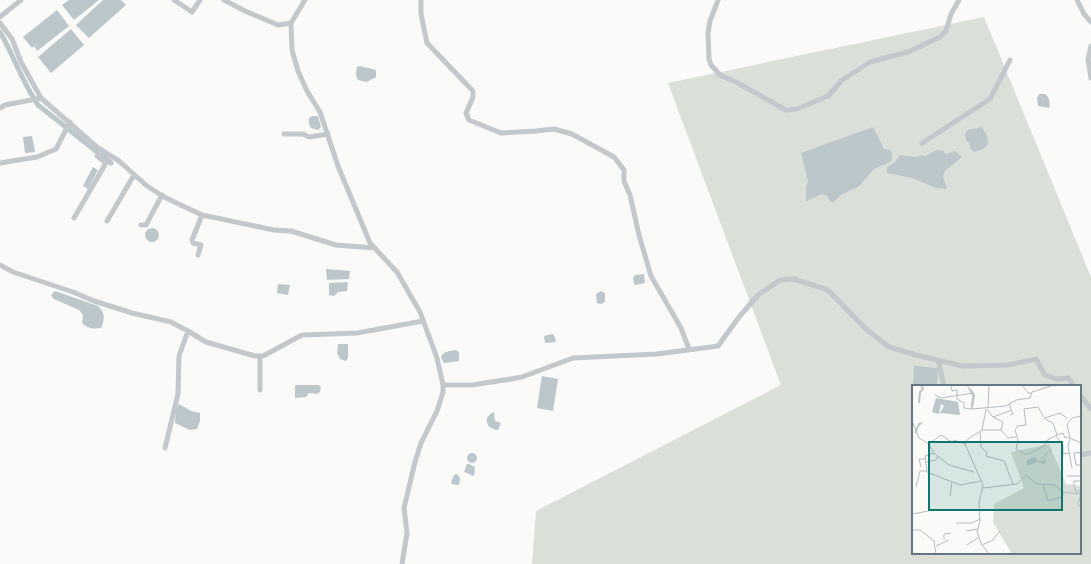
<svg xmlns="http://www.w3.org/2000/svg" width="1091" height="564" font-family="Manrope,sans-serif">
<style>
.green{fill:#dadfd7;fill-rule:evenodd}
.water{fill:#bbc7cb}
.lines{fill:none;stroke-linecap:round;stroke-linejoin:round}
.canal{stroke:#bbc7cb;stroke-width:5}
.minor{stroke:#c3c8cc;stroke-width:5}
.inset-river{fill:none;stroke:#bbc7cb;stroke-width:2}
.inset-road{fill:none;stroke:#b5bdc2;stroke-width:1}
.view{fill:#0f766e;fill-opacity:0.15;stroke:#0f766e;stroke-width:2}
.inset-edge{fill:none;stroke:#657683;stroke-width:2}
</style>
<rect width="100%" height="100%" fill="#fafaf8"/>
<path class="green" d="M 984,17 L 1091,277 L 1091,564 L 532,564 L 536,511 L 781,385 L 668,83 ZM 913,386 L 1080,386 L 1080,553 L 913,553 Z"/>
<path class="water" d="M 69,0 L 99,0 L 74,20 L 62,5 Z
M 103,0 L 121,0 L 126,5 L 89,38 L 76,25 Z
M 57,10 L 69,26 L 37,51 L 34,46 L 32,48 L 23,37 Z
M 71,29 L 84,45 L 51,73 L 38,57 Z
M 360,66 L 376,70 L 376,77 L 367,82 L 358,80 C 355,75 356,72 357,67 Z
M 1039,94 L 1045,94 C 1049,96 1051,104 1049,108 L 1038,106 L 1037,98 Z
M 312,116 L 318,116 L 321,127 L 318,130 L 311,128 L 309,124 L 309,118 Z
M 873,127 L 884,149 L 890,150 L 892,152 L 892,161 L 874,169 L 858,187 L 842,194 L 834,202 L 831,202 L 827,196 L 822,194 L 806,201 L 806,187 L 808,181 L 801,153 Z
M 982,127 L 987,136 L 988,144 L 983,149 L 974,152 L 970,148 L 970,144 L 966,140 L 965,133 L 968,130 Z
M 32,136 L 35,152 L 25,153 L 23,137 Z
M 937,150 L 944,151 L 945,154 L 955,151 L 962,157 L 945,171 L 943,176 L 947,189 L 936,188 L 912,178 L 887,173 L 887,167 L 894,163 L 900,155 L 916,157 L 922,155 L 925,156 Z
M 93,167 L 98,170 L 88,189 L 83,186 Z
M145 235a7 7 0 1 1 14 0a7 7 0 1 1-14 0Z
M 326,269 L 350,271 L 349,279 L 327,280 Z
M 644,274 L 645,283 L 636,285 L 634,284 L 633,278 L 635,275 Z
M 348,282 L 347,291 L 338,292 L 334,296 L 329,295 L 329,283 Z
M 278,284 L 290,285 L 288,295 L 277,293 Z
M 55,291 L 98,306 C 105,312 105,320 101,328 C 94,329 88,329 82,323 L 83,315 L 79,310 L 54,299 L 51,295 Z
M 601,291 L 605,293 L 605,302 L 601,304 L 597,303 L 596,294 Z
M 552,334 L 554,335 L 556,342 L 545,343 L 544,336 Z
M 338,344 L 348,344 L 348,358 L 346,361 L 340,359 L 337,353 Z
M 456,350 L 459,352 L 459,361 L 445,363 L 443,362 L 441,357 C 443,351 450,351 456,350 Z
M 914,366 L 938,368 L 937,386 L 913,386 Z
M 542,376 L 558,379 L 553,411 L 537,408 Z
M 296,385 L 318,385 L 321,387 L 320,392 L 317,394 L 309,393 L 306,397 L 295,398 L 295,386 Z
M 179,404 L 191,411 L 200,413 L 200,421 L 197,429 L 190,430 L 175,423 L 176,410 Z
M 494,412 L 495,421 L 501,423 L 498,430 C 486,429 482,417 494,412 Z
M467 458a5 5 0 1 1 10 0a5 5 0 1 1-10 0Z
M 467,464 L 469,464 L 475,467 L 474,476 L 464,472 Z
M 457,474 L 460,478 L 459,485 L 457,485 L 452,484 L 451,482 L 454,475 Z"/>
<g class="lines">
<path class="canal" d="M 0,32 C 14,56 22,82 38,105 L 111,163"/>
<path class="minor" d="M 174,0 L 192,12 L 200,0
M 224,0 L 245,11 L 278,25 L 291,23
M 305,0 L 291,23 L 292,50 L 298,71 L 307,91 L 320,112 L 338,166 L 370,243 L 397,272 L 420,312 L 437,358 L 443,385 L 443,392 L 437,411 L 421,443 L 415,462 L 404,508 L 407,533 L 402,564
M 421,0 L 421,14 L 427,43 L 473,91 L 473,97 L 466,113 L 469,120 L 501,133 L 536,131 L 554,129 L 572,134 L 614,157 L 624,170 L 624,181 L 630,195 L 639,235 L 651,276 L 681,328 L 689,349
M 718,0 L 710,21 L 708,33 L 709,59 L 711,65 L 720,75 L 736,82 L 786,110 L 797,109 L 828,96 L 842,80 L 870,62 L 908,52 L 940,37 L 946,31 L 951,14 L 959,0
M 1077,0 L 1084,14 L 1091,22
M 0,17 L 21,0
M 0,23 L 12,39 L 21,62 L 41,98 L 98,148 L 119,161 L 147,186 L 164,197 L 202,215 L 274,230 L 291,231 L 336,245 L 375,248
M 1091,46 L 1088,59 L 1091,78
M 0,108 L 5,105 L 41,98
M 284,134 L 303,134 L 309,137 L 328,134
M 922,143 L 990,99 L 1010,60
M 0,163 L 37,157 L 56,149 L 70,122
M 74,218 L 106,163 L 97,156 L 102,150
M 107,221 L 134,175
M 141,225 L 146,225 L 162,195
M 198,255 L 201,245 L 193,243 L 192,240 L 202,215
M 0,265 L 13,272 L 73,292 L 94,301 L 132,313 L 171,322 L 188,331 L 206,342 L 255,356 L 263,356 L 302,335 L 357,333 L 423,321
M 260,357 L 260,390
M 938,360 L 944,386
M 443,385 L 472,385 L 511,379 L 522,377 L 573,358 L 657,354 L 718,346 L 739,317 L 758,295 L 780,280 L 794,279 L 828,290 L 866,329 L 889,347 L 916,355 L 963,366 L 1008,365 L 1036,359 L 1045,375 L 1056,379 L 1068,378 L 1074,386
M 1080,395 L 1091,409
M 165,448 L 178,394 L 179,356 L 188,331
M 1080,455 L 1091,453"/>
</g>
<g transform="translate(912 385)">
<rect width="169" height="169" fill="#fafaf8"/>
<path d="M 137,59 L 154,99 L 169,101 L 169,169 L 100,169 L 81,137 L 82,119 L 112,103 L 99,67 Z" fill="#dadfd7"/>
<path d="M 24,13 L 46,17 L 48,30 L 28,28 L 32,21 L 29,19 L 27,29 L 20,27 ZM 123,72 L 126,76 L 134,75 L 133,79 L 125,77 L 115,81 L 115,75 Z" fill="#bbc7cb"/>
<path class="inset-river" d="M 58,4 L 62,10 L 60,22M 7,18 L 8,7 L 11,4 L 9,0M 3,48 L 7,39 L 10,38"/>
<path class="inset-road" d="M 39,0 L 40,6 L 45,5 L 45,14 L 52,18 L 52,23 L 59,24 L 94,21 L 104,15 L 118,13 L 120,7 L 142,0M 55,0 L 61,11 L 59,24M 110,0 L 116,8 L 119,8M 23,10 L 29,13 L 61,8M 97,19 L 101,29 L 98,30M 76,23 L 77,0M 74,24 L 70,45 L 56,54 L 53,59 L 71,100 L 67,118 L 68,136 L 65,147 L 70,160 L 77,169M 75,24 L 81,32 L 100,25M 169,31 L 160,33 L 155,39 L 158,53 L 169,58M 81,32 L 91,37 L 89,45M 133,33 L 148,28 L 155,33M 0,36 L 7,53 L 17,59M 70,45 L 89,45 L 96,53 L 104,52M 68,47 L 69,62 L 75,68 L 74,71 L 92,76 L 101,99M 145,50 L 134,56 L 132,61 L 114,70 L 104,64 L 106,55 L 103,45 L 106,41 L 114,40 L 112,24 L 126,22 L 133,34 L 141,38 L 145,50 L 151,48 L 153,53 L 157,52M 144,51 L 151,60 L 151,69 L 158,68M 158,53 L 156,61 L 160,83M 53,59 L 42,55 L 41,58 L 29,50 L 17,59 L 22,68 L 37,80 L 62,87M 169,67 L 162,68 L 164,80 L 169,80M 22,68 L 13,71 L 15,87 L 48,100 L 69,96M 129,74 L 140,64M 14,77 L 24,75 L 26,71M 9,82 L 7,74 L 13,74M 155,91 L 169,91M 169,96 L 162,96 L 162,101 L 164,107 L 169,105M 131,100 L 136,116 L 150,112 L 152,108M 4,102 L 8,86 L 15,86M 71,103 L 105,99 L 114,90 L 125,99 L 143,100 L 151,107 L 169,109M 169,109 L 166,119 L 169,123M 38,111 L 40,97M 0,129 L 17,126M 44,138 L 60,138 L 68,134M 0,145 L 8,145 L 22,156 L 24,169M 54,146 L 66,144M 32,155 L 32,149 L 39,148M 55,160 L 67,152M 70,160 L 81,155 L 88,146M 24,161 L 37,155"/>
<path class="view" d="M 17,57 L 150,57 L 150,125 L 17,125 Z"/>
<rect width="169" height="169" class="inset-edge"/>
</g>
</svg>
